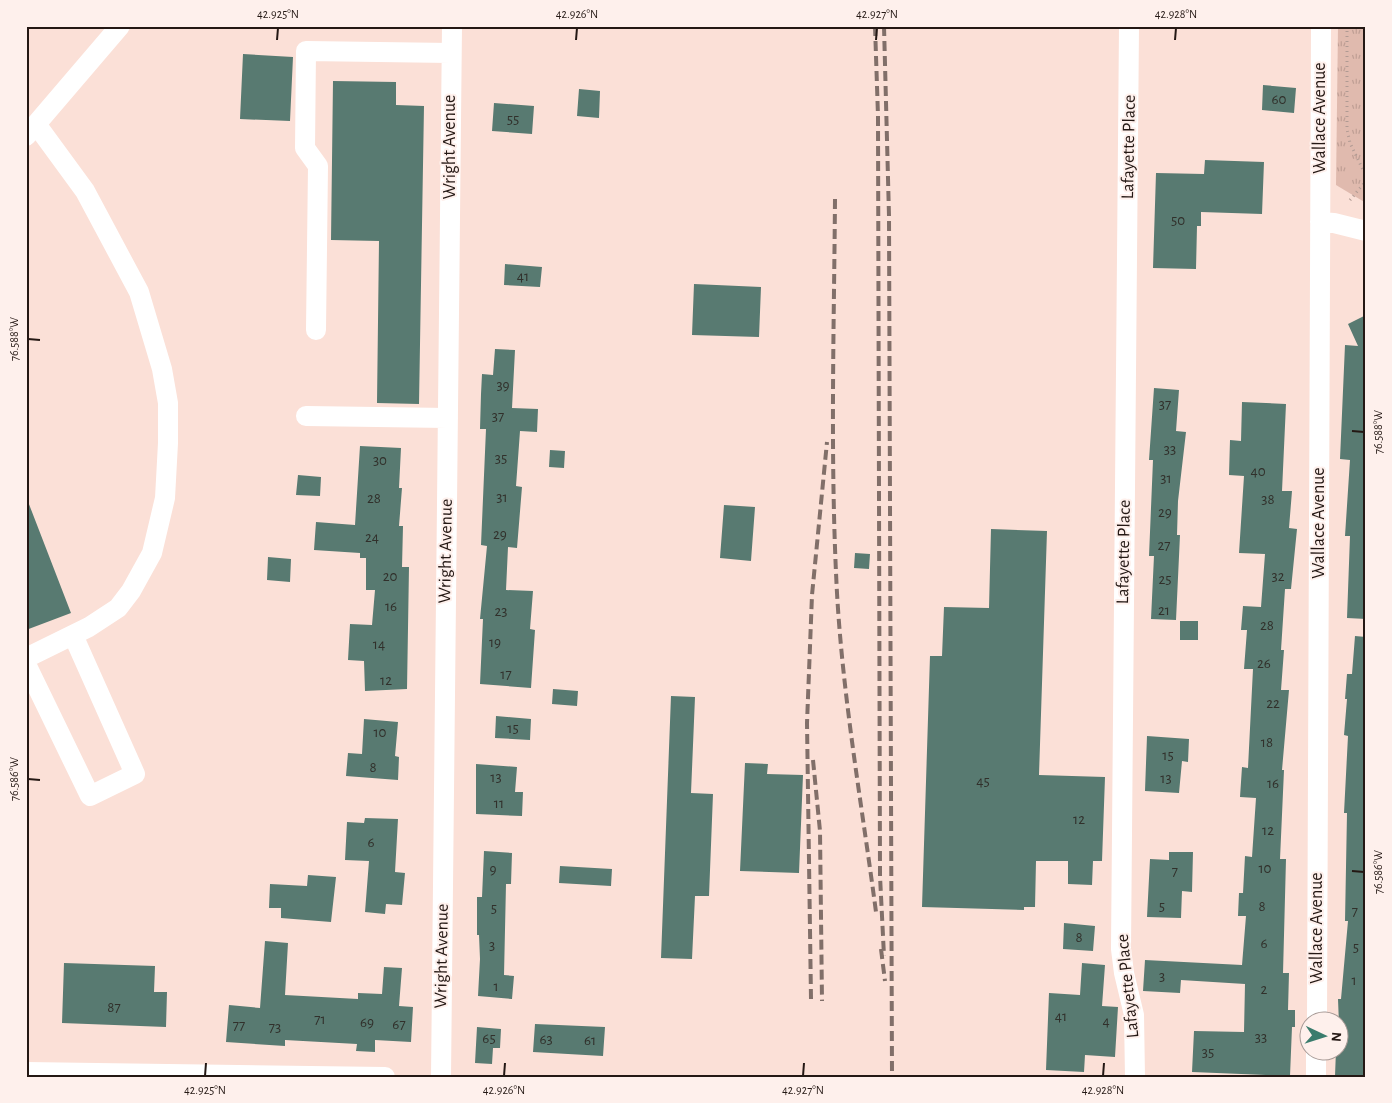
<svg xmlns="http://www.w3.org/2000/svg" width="1392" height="1103" font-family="'Alegreya Sans',sans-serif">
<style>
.park{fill:url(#park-tufts)}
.building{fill:#587a71}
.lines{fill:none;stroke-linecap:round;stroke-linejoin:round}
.path{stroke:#b09a93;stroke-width:3;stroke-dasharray:1 4;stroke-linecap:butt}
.minor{stroke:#fff;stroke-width:20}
.rail{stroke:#816f69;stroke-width:4;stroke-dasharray:10 5;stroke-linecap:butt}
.ticks{fill:none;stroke:#241814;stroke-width:2}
.labels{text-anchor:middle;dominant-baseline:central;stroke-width:4;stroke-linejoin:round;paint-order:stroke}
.number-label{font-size:15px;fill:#31302b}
.street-label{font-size:18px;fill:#241814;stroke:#fef0ec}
.neatline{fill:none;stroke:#241814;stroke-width:2}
.ticks-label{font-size:12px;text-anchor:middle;fill:#241814}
</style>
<defs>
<pattern id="park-tufts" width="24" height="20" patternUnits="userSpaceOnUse" patternTransform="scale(1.25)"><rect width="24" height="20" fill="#e0baae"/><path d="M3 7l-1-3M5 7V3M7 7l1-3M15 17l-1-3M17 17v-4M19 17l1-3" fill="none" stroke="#c09f95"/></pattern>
</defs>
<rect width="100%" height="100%" fill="#fbe0d7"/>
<path class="park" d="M 1338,26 L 1366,26 L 1366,203 L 1336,185 Z"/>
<path class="building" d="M 243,54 L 293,57 L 290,121 L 240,119 Z
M 333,81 L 396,82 L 396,105 L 424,106 L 419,404 L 377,403 L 379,241 L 331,240 Z
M 1263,85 L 1296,88 L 1294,113 L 1262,110 Z
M 579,89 L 600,91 L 599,118 L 577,116 Z
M 494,103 L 534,106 L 532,134 L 492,131 Z
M 1205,160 L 1264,162 L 1262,214 L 1201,212 L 1201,226 L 1197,226 L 1196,269 L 1153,268 L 1156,173 L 1204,174 Z
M 505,264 L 542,267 L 540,287 L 504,285 Z
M 694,284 L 761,287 L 759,337 L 692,335 Z
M 1366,315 L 1366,619 L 1347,618 L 1350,536 L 1345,536 L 1350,460 L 1340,459 L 1345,345 L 1358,346 L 1348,324 Z
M 495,349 L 515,350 L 512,408 L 538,409 L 537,432 L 520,431 L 516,486 L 522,487 L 517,548 L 508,547 L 506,590 L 533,591 L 530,629 L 535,630 L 531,688 L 480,684 L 483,619 L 480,619 L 487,546 L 481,545 L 486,429 L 480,429 L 481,394 L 482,374 L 493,375 Z
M 1154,388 L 1179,390 L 1176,431 L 1186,432 L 1178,501 L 1177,535 L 1180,535 L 1176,620 L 1151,619 L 1154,556 L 1149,556 L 1153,460 L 1149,460 Z
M 1242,402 L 1286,404 L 1282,491 L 1292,491 L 1289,528 L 1297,529 L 1291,589 L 1285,589 L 1281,650 L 1284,650 L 1281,690 L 1289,690 L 1282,770 L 1284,770 L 1280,859 L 1286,859 L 1283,973 L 1289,973 L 1288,1010 L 1295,1010 L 1295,1027 L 1292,1027 L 1290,1076 L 1192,1072 L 1194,1031 L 1244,1032 L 1245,984 L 1181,980 L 1180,993 L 1143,991 L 1145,960 L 1242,965 L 1246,916 L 1238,916 L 1239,893 L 1243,893 L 1245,856 L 1252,857 L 1256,798 L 1240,797 L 1242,767 L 1248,768 L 1253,669 L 1244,669 L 1247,630 L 1241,630 L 1243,606 L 1261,607 L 1265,554 L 1239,553 L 1244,476 L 1229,475 L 1230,440 L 1241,441 Z
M 360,446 L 401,448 L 399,488 L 402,488 L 399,526 L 403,526 L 402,567 L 409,567 L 407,689 L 365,691 L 364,661 L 348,660 L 350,624 L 372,625 L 375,590 L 366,590 L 366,558 L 360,558 L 360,553 L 314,550 L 316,522 L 355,525 Z
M 550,450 L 565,451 L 564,468 L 549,467 Z
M 298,475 L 321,477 L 320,496 L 296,495 Z
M 27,499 L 71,613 L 26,630 L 26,500 Z
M 724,505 L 755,507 L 751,561 L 720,558 Z
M 991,529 L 1047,531 L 1039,775 L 1105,777 L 1102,861 L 1093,861 L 1092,885 L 1068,884 L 1068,861 L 1036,861 L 1035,907 L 1024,907 L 1024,910 L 922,907 L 930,656 L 942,656 L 944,607 L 989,608 Z
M 855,553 L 870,554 L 869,569 L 854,568 Z
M 268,557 L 291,559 L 290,582 L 267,580 Z
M 1180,621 L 1198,621 L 1198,640 L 1180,640 Z
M 1355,636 L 1366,637 L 1366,1077 L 1335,1076 L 1336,1050 L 1340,1050 L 1338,999 L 1341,999 L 1348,921 L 1345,921 L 1347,813 L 1344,813 L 1348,736 L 1344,735 L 1347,699 L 1345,699 L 1347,674 L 1352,674 Z
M 553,689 L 578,691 L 577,706 L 552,704 Z
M 671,696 L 695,697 L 691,793 L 713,794 L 709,896 L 695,896 L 692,959 L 661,958 Z
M 496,716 L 531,719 L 530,740 L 495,738 Z
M 364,719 L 398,722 L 395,756 L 399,757 L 398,780 L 346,776 L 348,753 L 362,754 Z
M 1147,736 L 1189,739 L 1188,762 L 1182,761 L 1179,793 L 1145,791 Z
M 745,763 L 768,764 L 767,774 L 803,775 L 799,873 L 740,871 Z
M 476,764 L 517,767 L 515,792 L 523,792 L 522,816 L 476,814 Z
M 365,818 L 398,819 L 395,872 L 405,873 L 402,905 L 386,904 L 385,914 L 365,912 L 369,861 L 345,860 L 347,822 L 364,823 Z
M 484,851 L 512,853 L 511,884 L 506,884 L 504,975 L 514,976 L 512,999 L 478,996 L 480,959 L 479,935 L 477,935 L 477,897 L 482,897 Z
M 1169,852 L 1193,852 L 1192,892 L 1182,891 L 1181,918 L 1147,917 L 1150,859 L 1169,860 Z
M 560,866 L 612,869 L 611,886 L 559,883 Z
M 308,875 L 336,877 L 331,922 L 281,918 L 281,908 L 269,908 L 270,884 L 307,886 Z
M 1064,923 L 1095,926 L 1093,951 L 1063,949 Z
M 265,941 L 288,943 L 285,995 L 358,999 L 358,993 L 382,994 L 384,967 L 402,968 L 399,1006 L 413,1007 L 411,1042 L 375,1040 L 375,1052 L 356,1051 L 357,1044 L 285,1040 L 285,1046 L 226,1042 L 229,1005 L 260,1008 Z
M 64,963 L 155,966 L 154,992 L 167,992 L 166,1027 L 62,1023 Z
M 1082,963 L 1105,965 L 1102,1006 L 1118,1007 L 1115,1057 L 1085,1055 L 1084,1072 L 1046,1070 L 1049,993 L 1080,995 Z
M 535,1024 L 605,1027 L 603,1056 L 533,1052 Z
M 477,1027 L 501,1029 L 500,1048 L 493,1048 L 492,1064 L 475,1063 Z"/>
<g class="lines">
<path class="path" d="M 1347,26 L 1347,129 L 1350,143 L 1366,176
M 1350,200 L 1366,181"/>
<path class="minor" d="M 1129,26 L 1121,949 L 1124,973 L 1134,1015 L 1135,1077
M 26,136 L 120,26
M 1320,222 L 1334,223 L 1366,231
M 316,330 L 318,166 L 305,148 L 306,51 L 451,53
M 306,416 L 448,418
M 26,658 L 89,627 L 118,608 L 131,591 L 152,553 L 165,498 L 168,443 L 168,403 L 162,369 L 139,292 L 85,191 L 36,124
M 26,664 L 90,796 L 135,774 L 73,635
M 1317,1020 L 1321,26
M 26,1072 L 385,1077
M 441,1077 L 452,26
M 1316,1077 L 1316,1050"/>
<path class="rail" d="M 875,26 L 878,116 L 880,876 L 884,956
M 884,26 L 889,216 L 892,1077
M 835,199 C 834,330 830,462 837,593 C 843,699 862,806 876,912
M 813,760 L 820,831 L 822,1001
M 881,949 L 885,981
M 811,999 L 807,723 L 812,595 L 827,442"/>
</g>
<path class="ticks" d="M 277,40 L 278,28M 576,40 L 577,28M 876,40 L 877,28M 1175,40 L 1176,28M 28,339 L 40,340M 1352,431 L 1364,432M 28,779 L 40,780M 1352,871 L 1364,872M 205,1076 L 206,1063M 504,1076 L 505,1063M 803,1076 L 804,1063M 1103,1076 L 1104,1063"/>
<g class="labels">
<g class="number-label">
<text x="1279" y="99">60</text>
<text x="513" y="119">55</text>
<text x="1178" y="220">50</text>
<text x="523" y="276">41</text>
<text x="503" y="385">39</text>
<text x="1165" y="404">37</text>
<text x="498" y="416">37</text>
<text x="1170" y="449">33</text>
<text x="501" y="458">35</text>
<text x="380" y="460">30</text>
<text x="1258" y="471">40</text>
<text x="1166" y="478">31</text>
<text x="502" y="497">31</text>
<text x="374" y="498">28</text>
<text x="1268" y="499">38</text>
<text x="1165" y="512">29</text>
<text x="500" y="534">29</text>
<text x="372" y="537">24</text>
<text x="1164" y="545">27</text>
<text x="390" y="576">20</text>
<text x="1278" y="576">32</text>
<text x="1165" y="579">25</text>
<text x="391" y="606">16</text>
<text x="1164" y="610">21</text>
<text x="501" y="611">23</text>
<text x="1267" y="625">28</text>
<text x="495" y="642">19</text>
<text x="379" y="644">14</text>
<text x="1264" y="663">26</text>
<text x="506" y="674">17</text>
<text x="386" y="680">12</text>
<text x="1273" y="703">22</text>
<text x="513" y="728">15</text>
<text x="380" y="732">10</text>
<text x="1267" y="742">18</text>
<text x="1168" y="755">15</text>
<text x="373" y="767">8</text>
<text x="496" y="777">13</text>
<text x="1166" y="778">13</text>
<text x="983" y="781">45</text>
<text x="1273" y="783">16</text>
<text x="499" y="803">11</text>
<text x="1079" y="819">12</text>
<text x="1268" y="830">12</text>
<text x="371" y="842">6</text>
<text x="1265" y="868">10</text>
<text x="493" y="869">9</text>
<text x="1175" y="871">7</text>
<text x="1162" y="906">5</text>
<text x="1262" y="906">8</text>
<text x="494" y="908">5</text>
<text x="1355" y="911">7</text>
<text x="1079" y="937">8</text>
<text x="1264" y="943">6</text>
<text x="492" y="945">3</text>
<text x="1356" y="947">5</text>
<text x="1162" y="976">3</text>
<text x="1354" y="980">1</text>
<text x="496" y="986">1</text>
<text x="1264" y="989">2</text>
<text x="114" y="1007">87</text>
<text x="1061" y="1016">41</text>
<text x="320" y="1019">71</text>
<text x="1106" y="1021">4</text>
<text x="367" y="1022">69</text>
<text x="399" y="1024">67</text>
<text x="239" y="1025">77</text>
<text x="275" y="1027">73</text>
<text x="1261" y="1037">33</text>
<text x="489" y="1038">65</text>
<text x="546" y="1039">63</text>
<text x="590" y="1040">61</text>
<text x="1208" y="1052">35</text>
</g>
<g class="street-label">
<text transform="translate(1320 118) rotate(-90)">Wallace Avenue</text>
<text transform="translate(450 147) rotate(-90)">Wright Avenue</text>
<text transform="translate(1129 147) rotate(-89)">Lafayette Place</text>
<text transform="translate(1319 523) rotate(-90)">Wallace Avenue</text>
<text transform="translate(446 551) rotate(-89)">Wright Avenue</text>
<text transform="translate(1124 552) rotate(-89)">Lafayette Place</text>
<text transform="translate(1317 928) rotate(-90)">Wallace Avenue</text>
<text transform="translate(442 956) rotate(-89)">Wright Avenue</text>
<text transform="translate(1128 986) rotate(-96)">Lafayette Place</text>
</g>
</g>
<rect width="1392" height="1103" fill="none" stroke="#fef0ec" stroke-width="55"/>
<g transform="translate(1324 1036) rotate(94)"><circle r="24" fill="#fef0ec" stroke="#a79a96"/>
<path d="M0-4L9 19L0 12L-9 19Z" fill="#3a7c6d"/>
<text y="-8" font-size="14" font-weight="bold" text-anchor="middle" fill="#241814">N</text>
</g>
<rect x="28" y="28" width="1336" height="1048" class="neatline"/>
<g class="ticks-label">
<text x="278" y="18">42.925°N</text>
<text x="577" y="18">42.926°N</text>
<text x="877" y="18">42.927°N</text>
<text x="1176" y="18">42.928°N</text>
<text transform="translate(14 339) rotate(-90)" y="4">76.588°W</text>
<text transform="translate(1378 432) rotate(-90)" y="4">76.588°W</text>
<text transform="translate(14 779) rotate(-90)" y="4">76.586°W</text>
<text transform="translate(1378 872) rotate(-90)" y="4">76.586°W</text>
<text x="205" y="1094">42.925°N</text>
<text x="504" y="1094">42.926°N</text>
<text x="803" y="1094">42.927°N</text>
<text x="1103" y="1094">42.928°N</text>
</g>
</svg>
